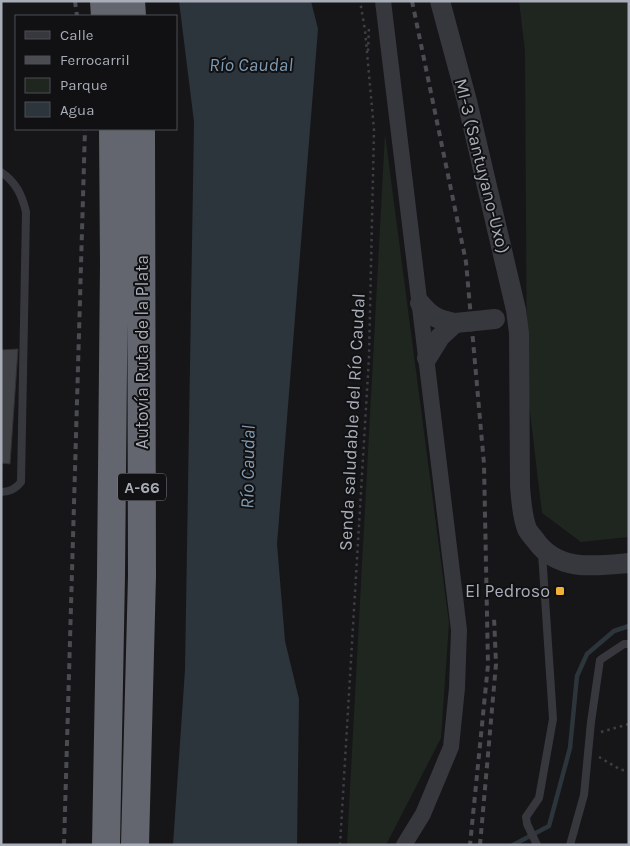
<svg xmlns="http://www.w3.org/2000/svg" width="630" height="846" font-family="Karla,sans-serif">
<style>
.green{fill:#1e261f}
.water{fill:#2c353c}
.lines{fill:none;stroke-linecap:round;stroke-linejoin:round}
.stream{stroke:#2c353c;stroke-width:4.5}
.building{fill:#404145;stroke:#303034}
.path{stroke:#3d3f44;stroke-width:2.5;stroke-dasharray:2.5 4;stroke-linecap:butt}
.service{stroke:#37383d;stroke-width:8}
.minor{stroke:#37383d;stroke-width:16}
.tertiary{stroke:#37383d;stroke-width:20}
.motorway{stroke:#63666e;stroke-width:28}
.rail{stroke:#4a4c52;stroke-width:4;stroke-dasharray:6 5;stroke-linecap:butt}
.tertiary-bridge{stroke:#37383d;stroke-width:20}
.poi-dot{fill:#f2b134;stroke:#111113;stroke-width:2}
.labels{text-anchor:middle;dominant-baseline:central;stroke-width:4;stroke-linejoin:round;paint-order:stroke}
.shield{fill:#111113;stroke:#7b7e86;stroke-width:1}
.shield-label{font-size:16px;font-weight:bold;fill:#a8adb8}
.street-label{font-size:18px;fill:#a8adb8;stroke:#111113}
.poi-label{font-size:18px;fill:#a8adb8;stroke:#111113;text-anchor:end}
.water-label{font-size:19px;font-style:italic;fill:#7f9bb3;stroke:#111113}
</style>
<rect width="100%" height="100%" fill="#161618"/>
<path class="green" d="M 519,1 L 629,1 L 629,537 L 581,542 L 542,513 L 527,387 L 525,51 Z
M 385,134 L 449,623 L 441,738 L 386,845 L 347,845 Z"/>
<path class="water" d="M 179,1 L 311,1 L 318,29 L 277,544 L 285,641 L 299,699 L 297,845 L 173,845 L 185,670 L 194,122 Z"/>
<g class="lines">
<path class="stream" d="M 513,845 L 549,826 L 570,748 L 577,676 L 587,654 L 614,631 L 629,626"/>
</g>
<path class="building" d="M 18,349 L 10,464 L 1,463 L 1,350 Z"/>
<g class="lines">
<path class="path" d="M 368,51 L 369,27
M 601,732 L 629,724
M 599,757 L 621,770 L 629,770
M 340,845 L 369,357 L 374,130 L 365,30 L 360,1"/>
<path class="service" d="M 1,172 C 16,182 22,195 26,212 L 21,482 C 16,489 9,492 1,492
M 537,845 L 527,824 L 526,817 L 539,798 L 553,719 L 542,553
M 570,845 L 584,795 L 591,722 L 600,660 L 624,644 L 629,644"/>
<path class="minor" d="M 383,1 L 459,630 L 457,688 L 451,747 L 423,814 L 404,845"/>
<path class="tertiary" d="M 440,1 L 467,101 L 516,310 L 519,333 L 520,486 C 521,500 522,516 527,529 C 529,533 533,537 536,541 C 558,572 596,566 629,563
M 420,303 C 431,316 437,320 455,323
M 427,358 L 440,337 L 455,323"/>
<path class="motorway" d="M 104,1 L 105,16
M 131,1 L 132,16
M 106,845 L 111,575 L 114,264 L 113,129
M 135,845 L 142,576 L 141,129"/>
<path class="rail" d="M 75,1 L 77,16
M 412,1 L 466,262 L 484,464 L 488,665 L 470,845
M 64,845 L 85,129
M 480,845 L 496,664 L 494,617"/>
<path class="tertiary-bridge" d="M 455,323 L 495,319"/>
</g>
<rect class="poi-dot" x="555" y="586" width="10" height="10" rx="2.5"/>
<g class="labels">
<rect class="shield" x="118" y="473.5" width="48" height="27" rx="4"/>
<g class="shield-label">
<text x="142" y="487">A-66</text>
</g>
<g class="street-label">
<text transform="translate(482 166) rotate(76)">MI-3 (Santuyano-Uxo)</text>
<text transform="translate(142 352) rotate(-90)">Autovía Ruta de la Plata</text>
<text transform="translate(352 422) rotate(-87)">Senda saludable del Río Caudal</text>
</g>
<g class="poi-label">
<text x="550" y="591">El Pedroso</text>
</g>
<g class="water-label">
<text x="251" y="65">Río Caudal</text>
<text transform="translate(248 467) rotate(-89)">Río Caudal</text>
</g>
</g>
<rect width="630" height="846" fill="none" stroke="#a8adb8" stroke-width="5"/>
<rect x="15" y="15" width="162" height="115" fill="#111113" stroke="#4d4f55"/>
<rect x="25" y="31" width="25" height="8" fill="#37383d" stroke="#4d4f55"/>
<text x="60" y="40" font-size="15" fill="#a8adb8">Calle</text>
<rect x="25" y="56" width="25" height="8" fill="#4a4c52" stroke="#4d4f55"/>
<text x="60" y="65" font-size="15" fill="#a8adb8">Ferrocarril</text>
<rect x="25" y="78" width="25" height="15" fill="#1e261f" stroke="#4d4f55"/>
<text x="60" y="90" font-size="15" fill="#a8adb8">Parque</text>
<rect x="25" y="102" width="25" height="15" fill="#2c353c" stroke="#4d4f55"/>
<text x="60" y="115" font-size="15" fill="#a8adb8">Agua</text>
</svg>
